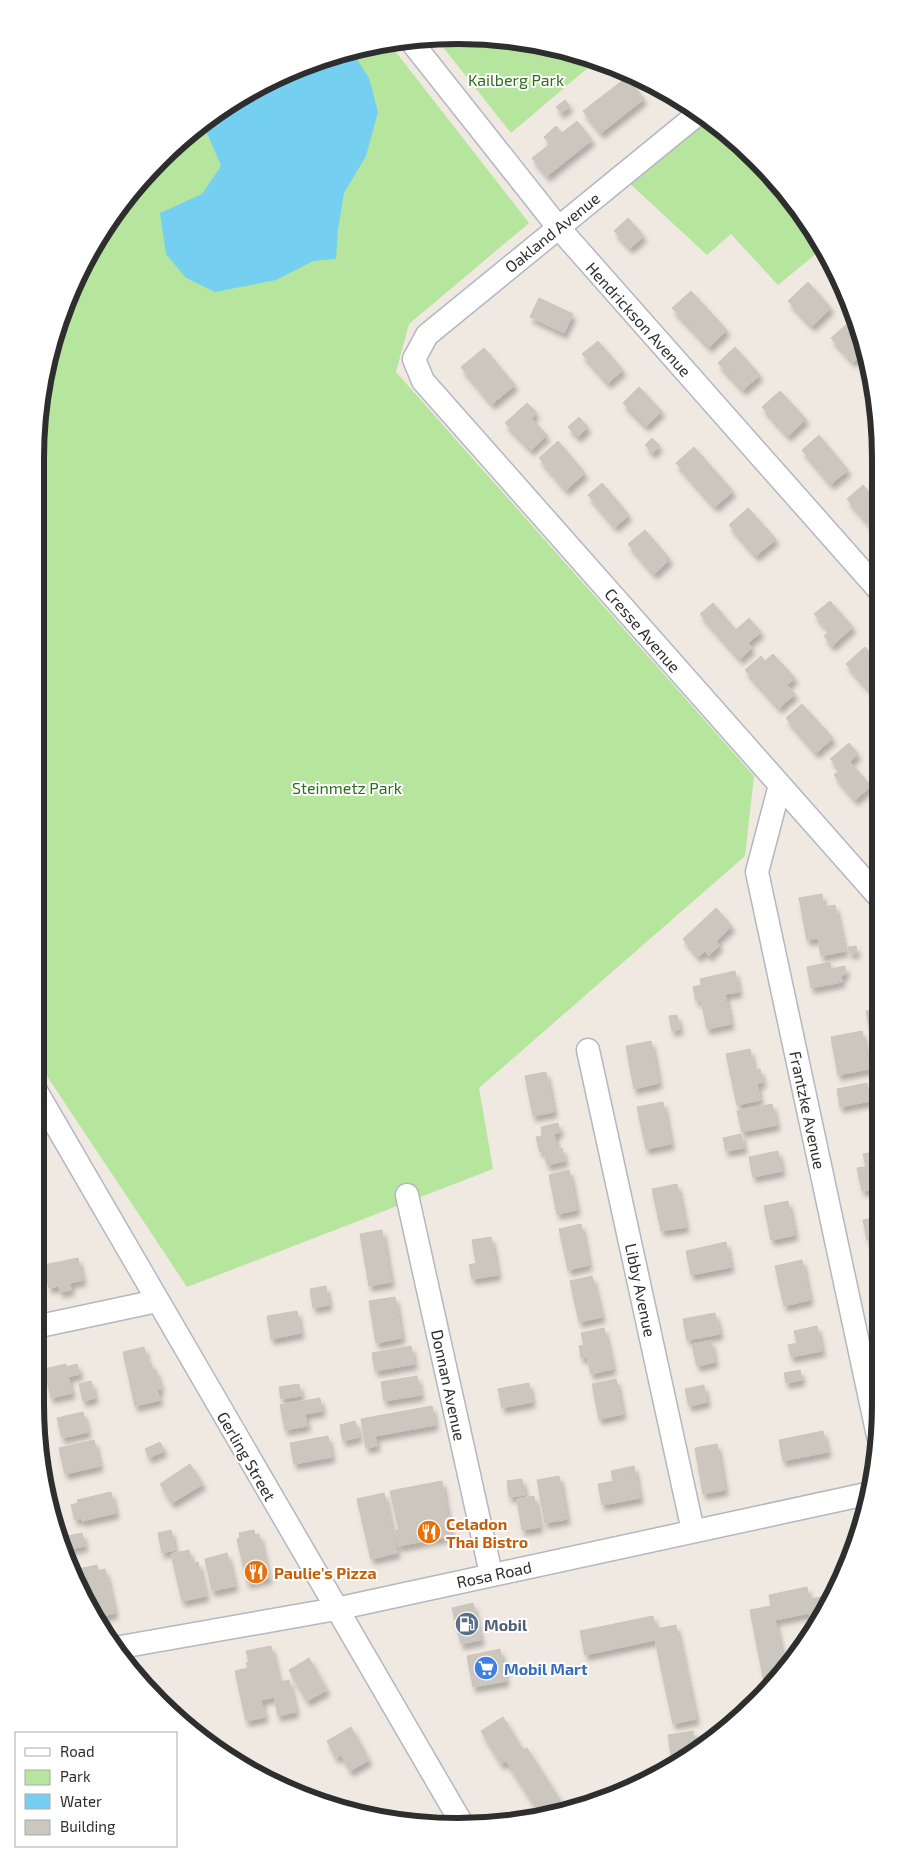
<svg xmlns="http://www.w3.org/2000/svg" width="916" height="1862" font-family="'Exo 2',sans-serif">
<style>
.green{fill:#b6e59e}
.water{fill:#75cff0}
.building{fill:#cbc7bf;stroke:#cbc5ba;filter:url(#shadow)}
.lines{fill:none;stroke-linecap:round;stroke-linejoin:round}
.minor-casing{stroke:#b4b7c1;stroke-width:25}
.minor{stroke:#fff;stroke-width:22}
.labels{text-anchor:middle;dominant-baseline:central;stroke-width:4;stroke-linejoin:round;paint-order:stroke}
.park-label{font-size:16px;fill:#2c6e1b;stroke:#fff}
.street-label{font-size:16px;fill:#2e2e2e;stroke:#fff}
.food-label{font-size:16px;font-weight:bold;fill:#c56008;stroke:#fff;text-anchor:start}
.service-label{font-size:16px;font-weight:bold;fill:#4e5e75;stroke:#fff;text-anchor:start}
.shop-label{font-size:16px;font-weight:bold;fill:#366cbe;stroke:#fff;text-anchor:start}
.rim{fill:none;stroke:#2e2e2e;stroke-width:6}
</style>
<defs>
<filter id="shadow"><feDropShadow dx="3" dy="5.5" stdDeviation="2.5" flood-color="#0004"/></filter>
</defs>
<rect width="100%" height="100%" fill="#efe9e1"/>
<path class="green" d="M 458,35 L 541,43 L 597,60 L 511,133 L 435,37 Z
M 388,42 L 529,223 L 409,324 L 396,372 L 754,776 L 745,856 L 479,1088 L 493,1169 L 187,1287 L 35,1058 L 35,458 L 43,375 L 67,296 L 106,223 L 159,159 L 223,106 L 296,67 L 376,43 Z
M 705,116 L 716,123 L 770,177 L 801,213 L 822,249 L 778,285 L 731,234 L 707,255 L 626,180 Z"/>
<path class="water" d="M 351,50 L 369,78 L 378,112 L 366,156 L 344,193 L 338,230 L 336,259 L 313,261 L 276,280 L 215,292 L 186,278 L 166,254 L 160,213 L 202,194 L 221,166 L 206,131 L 199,126 L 223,106 L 296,67 Z"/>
<path class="building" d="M 627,77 L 644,99 L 601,133 L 583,111 Z
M 565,100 L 570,106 L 561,113 L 556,107 Z
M 577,121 L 592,140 L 547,176 L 532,158 L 550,144 L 544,137 L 556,126 L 562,133 Z
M 628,218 L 644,236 L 630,248 L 614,231 Z
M 808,282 L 831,308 L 812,326 L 788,301 Z
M 691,291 L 727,330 L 709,347 L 672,308 Z
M 539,298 L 573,314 L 564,333 L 530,317 Z
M 848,323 L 859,335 L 864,352 L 853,362 L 831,338 Z
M 598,341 L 623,370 L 608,383 L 582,354 Z
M 735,347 L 760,375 L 743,390 L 718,363 Z
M 484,348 L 515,385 L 492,404 L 461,367 Z
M 868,366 L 873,388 L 860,372 Z
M 639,387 L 662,411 L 646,426 L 623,403 Z
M 780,391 L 806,419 L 788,436 L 762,407 Z
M 527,403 L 537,413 L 531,418 L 547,435 L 531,450 L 505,423 Z
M 579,417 L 588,427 L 578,437 L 568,427 Z
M 819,435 L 848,470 L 831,484 L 802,450 Z
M 652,438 L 660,446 L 652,453 L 645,445 Z
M 558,441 L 585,473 L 566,490 L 539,458 Z
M 694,447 L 733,491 L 715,507 L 676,463 Z
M 602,483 L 629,515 L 615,527 L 588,495 Z
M 863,485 L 878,502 L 878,527 L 874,530 L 847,499 Z
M 748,508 L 776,539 L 756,556 L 729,525 Z
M 645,530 L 670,559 L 654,574 L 628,544 Z
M 830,601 L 853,627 L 832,646 L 824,636 L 830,632 L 814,614 Z
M 713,603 L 736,630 L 749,618 L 761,632 L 748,643 L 752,648 L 740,659 L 700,614 Z
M 865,647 L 878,662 L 878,689 L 875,685 L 869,690 L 846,664 Z
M 773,654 L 795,678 L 787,685 L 795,694 L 779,708 L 745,670 L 761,656 L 765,661 Z
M 802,704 L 833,738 L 816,753 L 786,718 Z
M 849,743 L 858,754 L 850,762 L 871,786 L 855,800 L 834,775 L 840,770 L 830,759 Z
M 879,818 L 879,830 L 873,823 Z
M 822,894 L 824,907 L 835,905 L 845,951 L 821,956 L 818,938 L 807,940 L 799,898 Z
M 716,908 L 732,926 L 716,941 L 720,945 L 709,956 L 705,951 L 698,957 L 683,939 Z
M 856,946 L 857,952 L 850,954 L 848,947 Z
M 830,962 L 831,969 L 845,966 L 846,974 L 841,975 L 842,982 L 811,988 L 807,967 Z
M 735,971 L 739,992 L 725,994 L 731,1024 L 707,1029 L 701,1000 L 696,1001 L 693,987 L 701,985 L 700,979 Z
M 880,1009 L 880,1025 L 869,1027 L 866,1011 Z
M 677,1015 L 680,1029 L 672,1031 L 669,1016 Z
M 862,1031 L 869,1069 L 838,1075 L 831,1037 Z
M 651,1041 L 659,1083 L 634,1089 L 626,1046 Z
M 750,1049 L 754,1071 L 760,1069 L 763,1082 L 757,1084 L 760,1100 L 737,1105 L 726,1054 Z
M 546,1072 L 554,1112 L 533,1116 L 525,1076 Z
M 867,1083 L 870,1101 L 840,1107 L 837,1089 Z
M 663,1102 L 671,1144 L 646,1149 L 637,1107 Z
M 772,1104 L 777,1125 L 742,1132 L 737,1111 Z
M 558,1123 L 560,1132 L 554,1134 L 557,1149 L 562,1148 L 565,1161 L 547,1165 L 544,1151 L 540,1152 L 536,1137 L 542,1136 L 541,1127 Z
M 741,1134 L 744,1148 L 726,1151 L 723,1138 Z
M 778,1151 L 782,1171 L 753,1177 L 749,1157 Z
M 880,1151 L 880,1188 L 862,1191 L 857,1168 L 866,1167 L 863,1154 Z
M 569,1170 L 577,1210 L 557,1214 L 549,1175 Z
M 677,1184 L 686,1227 L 661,1231 L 652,1189 Z
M 788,1201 L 795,1235 L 771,1240 L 764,1206 Z
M 880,1217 L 880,1238 L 867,1240 L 863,1220 Z
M 581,1224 L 589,1265 L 568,1270 L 559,1229 Z
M 382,1230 L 391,1282 L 369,1286 L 360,1234 Z
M 491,1237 L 498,1275 L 472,1279 L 469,1265 L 476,1263 L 472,1240 Z
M 726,1242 L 731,1267 L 691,1275 L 686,1251 Z
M 78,1258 L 83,1280 L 70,1283 L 71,1290 L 60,1292 L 59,1286 L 49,1288 L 44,1265 Z
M 802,1260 L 810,1300 L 784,1306 L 775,1266 Z
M 592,1276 L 602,1317 L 579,1322 L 570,1281 Z
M 326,1286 L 329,1305 L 313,1308 L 310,1289 Z
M 395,1297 L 402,1338 L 376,1343 L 369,1301 Z
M 297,1311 L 301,1333 L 271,1339 L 267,1316 Z
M 715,1313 L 720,1334 L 687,1340 L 683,1319 Z
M 817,1326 L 822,1351 L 791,1357 L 788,1345 L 797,1343 L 794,1331 Z
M 604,1328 L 613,1369 L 591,1374 L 587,1357 L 581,1358 L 579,1346 L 584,1345 L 581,1333 Z
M 711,1341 L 715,1362 L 697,1366 L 692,1345 Z
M 411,1346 L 414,1364 L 375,1371 L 372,1353 Z
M 144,1347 L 148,1364 L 151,1363 L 153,1371 L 156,1370 L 161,1389 L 157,1390 L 160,1400 L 135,1406 L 123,1352 Z
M 66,1364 L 66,1367 L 77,1364 L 80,1374 L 68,1377 L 72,1393 L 51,1398 L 44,1369 Z
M 800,1370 L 802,1380 L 786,1383 L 784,1373 Z
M 417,1376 L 421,1395 L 384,1401 L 381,1382 Z
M 616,1379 L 623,1414 L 599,1419 L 592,1384 Z
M 91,1381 L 95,1398 L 83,1401 L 79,1384 Z
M 529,1383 L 532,1402 L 502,1408 L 498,1389 Z
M 299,1384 L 301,1396 L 281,1399 L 279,1387 Z
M 704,1385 L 707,1402 L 689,1406 L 685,1389 Z
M 320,1398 L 322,1411 L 305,1414 L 307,1426 L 285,1430 L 280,1405 Z
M 432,1406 L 435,1425 L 375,1436 L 377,1446 L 366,1448 L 361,1419 Z
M 83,1412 L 88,1432 L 62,1438 L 57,1418 Z
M 355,1421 L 359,1437 L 343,1441 L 340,1425 Z
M 823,1431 L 828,1452 L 783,1461 L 779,1440 Z
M 328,1436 L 332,1457 L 294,1464 L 290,1443 Z
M 94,1440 L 100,1466 L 65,1474 L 59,1448 Z
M 160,1442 L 164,1451 L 149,1458 L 145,1449 Z
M 717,1444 L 725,1490 L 703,1494 L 695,1448 Z
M 190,1464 L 203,1484 L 172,1503 L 160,1484 Z
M 634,1466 L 636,1477 L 613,1481 L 611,1471 Z
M 559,1476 L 567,1519 L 545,1523 L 537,1480 Z
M 636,1477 L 640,1498 L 602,1505 L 598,1484 Z
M 522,1479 L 525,1495 L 509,1497 L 507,1481 Z
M 442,1481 L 451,1536 L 398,1546 L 395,1531 L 399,1530 L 390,1491 Z
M 111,1492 L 116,1513 L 82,1521 L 81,1518 L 75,1520 L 71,1505 L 78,1503 L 77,1500 Z
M 384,1493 L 397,1553 L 371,1559 L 357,1499 Z
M 534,1496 L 540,1527 L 522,1530 L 517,1499 Z
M 171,1530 L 175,1550 L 162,1553 L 158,1533 Z
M 254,1530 L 255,1535 L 259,1534 L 269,1578 L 247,1583 L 237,1539 L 240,1538 L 239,1533 Z
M 82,1533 L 85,1546 L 70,1549 L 68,1536 Z
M 189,1550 L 192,1564 L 198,1562 L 206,1596 L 182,1601 L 171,1554 Z
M 227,1553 L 235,1586 L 212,1591 L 205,1559 Z
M 97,1565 L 98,1571 L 105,1569 L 115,1613 L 99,1617 L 84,1590 L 79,1569 Z
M 807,1587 L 809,1599 L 831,1595 L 812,1625 L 809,1613 L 775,1620 L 785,1669 L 776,1683 L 766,1692 L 750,1610 L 771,1606 L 769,1595 Z
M 473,1603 L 481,1640 L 461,1644 L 452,1608 Z
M 653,1616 L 656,1629 L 676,1625 L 696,1719 L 673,1724 L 655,1640 L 585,1655 L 580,1631 Z
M 271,1646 L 279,1682 L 289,1680 L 296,1712 L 278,1716 L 274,1697 L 261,1700 L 265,1717 L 246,1721 L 235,1671 L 248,1668 L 246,1663 L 249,1662 L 246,1651 Z
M 500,1649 L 506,1681 L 473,1687 L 467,1656 Z
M 309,1658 L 327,1690 L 307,1701 L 289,1670 Z
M 503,1717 L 523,1750 L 527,1748 L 565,1808 L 541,1815 L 506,1761 L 501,1764 L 481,1731 Z
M 351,1727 L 369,1760 L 350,1771 L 341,1755 L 336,1758 L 327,1741 Z
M 693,1731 L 697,1751 L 673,1766 L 668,1735 Z"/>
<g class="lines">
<g class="minor-casing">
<path id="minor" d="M 410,40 L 558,227 L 878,589
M 699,113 L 427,335 L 414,359 L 423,381 L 879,897
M 780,785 L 757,872 L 878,1436
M 588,1050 L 693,1531
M 35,1089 L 461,1822
M 407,1195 L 491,1574
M 35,1327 L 157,1301
M 115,1648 L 336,1609 L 871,1493"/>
</g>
<use href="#minor" class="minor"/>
</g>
<defs>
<g id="restaurant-disc" transform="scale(1.25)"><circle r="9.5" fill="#e8710a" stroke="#fff"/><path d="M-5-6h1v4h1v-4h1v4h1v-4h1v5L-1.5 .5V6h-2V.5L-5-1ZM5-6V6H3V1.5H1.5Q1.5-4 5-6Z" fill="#fff"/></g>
<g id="fuel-disc" transform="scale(1.25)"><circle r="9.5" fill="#5c6f8a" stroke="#fff"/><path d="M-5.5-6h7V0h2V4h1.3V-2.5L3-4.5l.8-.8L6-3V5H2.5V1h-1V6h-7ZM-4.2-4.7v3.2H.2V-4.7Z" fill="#fff"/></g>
<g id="supermarket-disc" transform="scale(1.25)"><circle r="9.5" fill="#3f7fe0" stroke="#fff"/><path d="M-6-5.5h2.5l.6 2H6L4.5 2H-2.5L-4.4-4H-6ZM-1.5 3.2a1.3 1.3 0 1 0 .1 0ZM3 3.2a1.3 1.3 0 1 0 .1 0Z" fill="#fff"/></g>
</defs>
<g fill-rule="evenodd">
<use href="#restaurant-disc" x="429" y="1532"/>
<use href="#restaurant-disc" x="256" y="1572"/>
<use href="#fuel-disc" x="467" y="1624"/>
<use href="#supermarket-disc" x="486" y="1668"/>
</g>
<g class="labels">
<g class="park-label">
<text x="516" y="79">Kailberg Park</text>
<text x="347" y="787">Steinmetz Park</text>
</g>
<g class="street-label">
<text transform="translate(552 232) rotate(-39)">Oakland Avenue</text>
<text transform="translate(639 319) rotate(48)">Hendrickson Avenue</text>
<text transform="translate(643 630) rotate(49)">Cresse Avenue</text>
<text transform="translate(808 1110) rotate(78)">Frantzke Avenue</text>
<text transform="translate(641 1290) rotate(78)">Libby Avenue</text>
<text transform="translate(449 1385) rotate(78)">Donnan Avenue</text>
<text transform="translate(247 1456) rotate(60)">Gerling Street</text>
<text transform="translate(494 1574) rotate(-12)">Rosa Road</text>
</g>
<g class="food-label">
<text x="446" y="1523">Celadon<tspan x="446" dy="18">Thai Bistro</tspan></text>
<text x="274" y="1572">Paulie's Pizza</text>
</g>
<g class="service-label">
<text x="484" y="1624">Mobil</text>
</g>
<g class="shop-label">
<text x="504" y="1668">Mobil Mart</text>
</g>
</g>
<path d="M0 0H916V1862H0ZM458 44H458A414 414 0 0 1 872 458V1404A414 414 0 0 1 458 1818H458A414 414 0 0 1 44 1404V458A414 414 0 0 1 458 44Z" fill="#fff" fill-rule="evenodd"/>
<path class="rim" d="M458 44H458A414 414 0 0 1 872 458V1404A414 414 0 0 1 458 1818H458A414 414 0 0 1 44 1404V458A414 414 0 0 1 458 44Z"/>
<rect x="15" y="1732" width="162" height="115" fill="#ffffff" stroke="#ababab"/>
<rect x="25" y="1748" width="25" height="8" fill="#ffffff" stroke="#ababab"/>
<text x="60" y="1757" font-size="15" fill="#2e2e2e">Road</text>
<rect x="25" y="1770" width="25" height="15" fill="#b6e59e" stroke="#ababab"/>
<text x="60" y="1782" font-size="15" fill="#2e2e2e">Park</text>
<rect x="25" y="1794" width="25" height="15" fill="#75cff0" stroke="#ababab"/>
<text x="60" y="1807" font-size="15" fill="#2e2e2e">Water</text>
<rect x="25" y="1820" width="25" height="15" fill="#cbc7bf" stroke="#ababab"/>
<text x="60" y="1832" font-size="15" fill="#2e2e2e">Building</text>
</svg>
